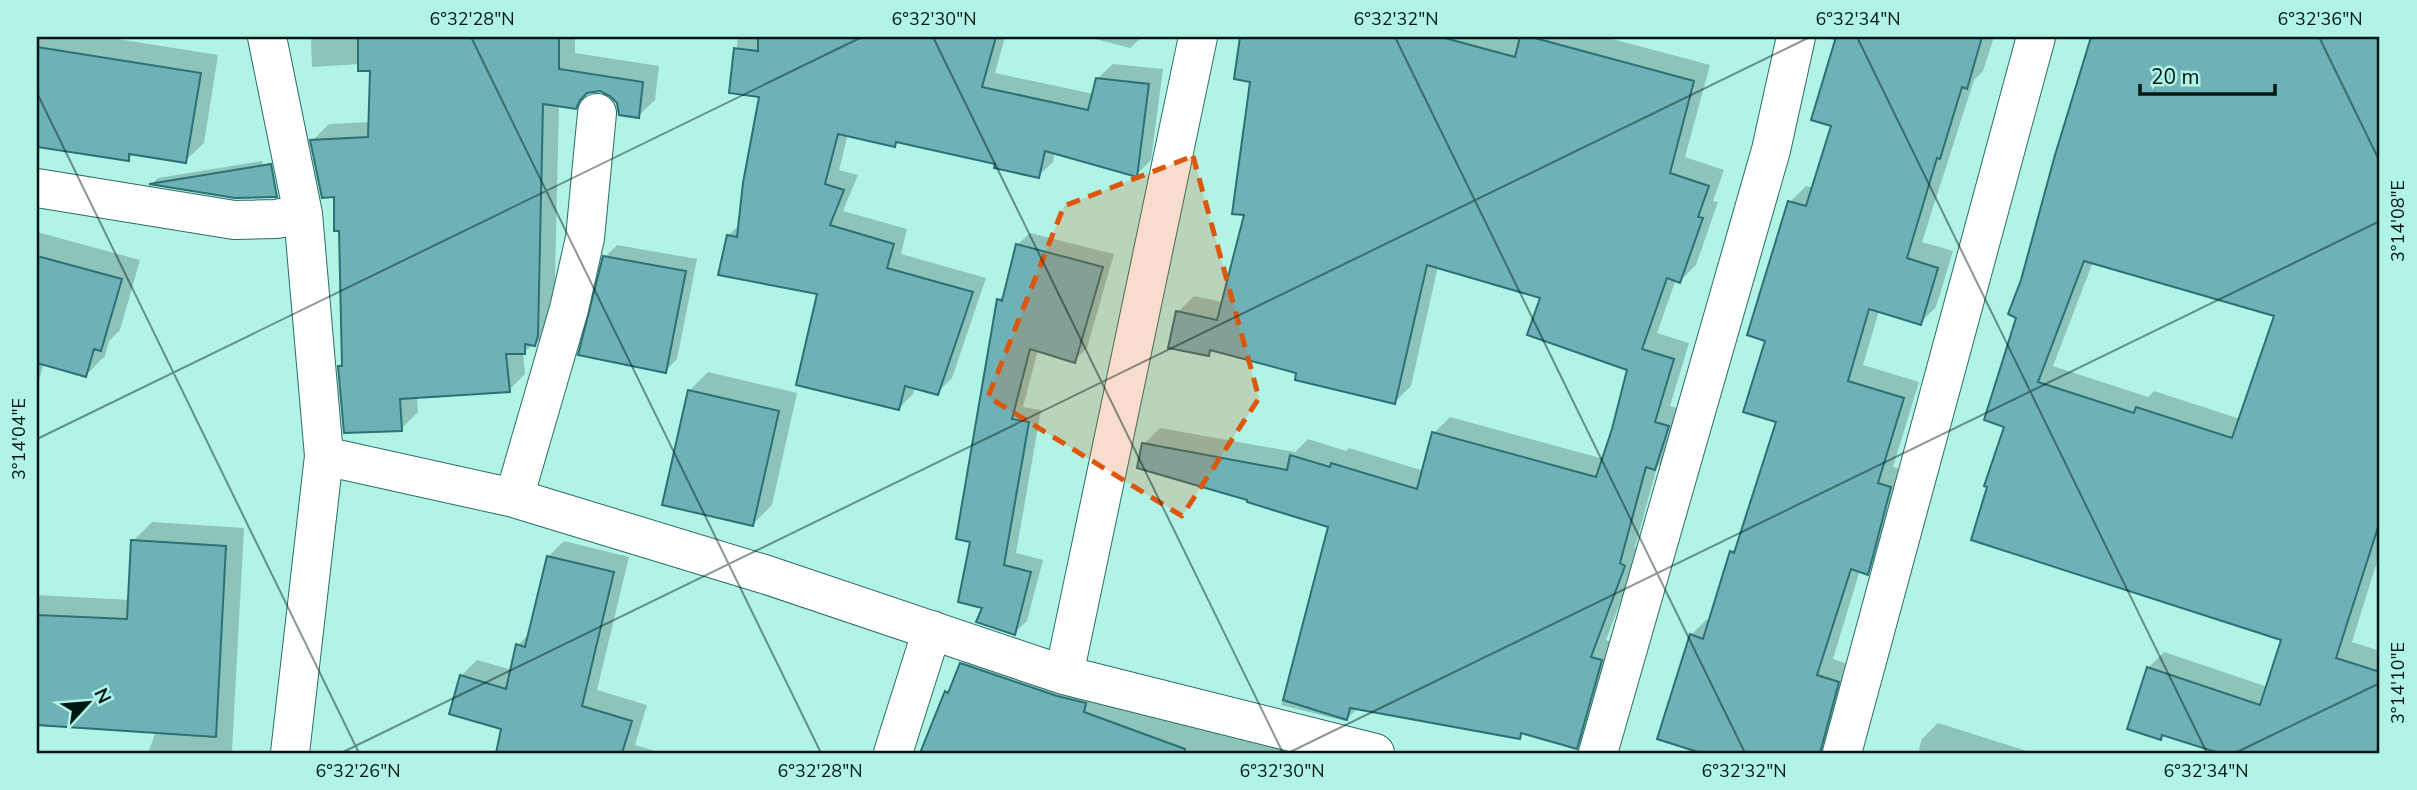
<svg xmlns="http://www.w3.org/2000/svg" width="2417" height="790" font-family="'Nunito Sans',sans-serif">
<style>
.shadow{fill:#0003;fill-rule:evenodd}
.building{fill:#6eb2b7;stroke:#2b7176;stroke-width:2;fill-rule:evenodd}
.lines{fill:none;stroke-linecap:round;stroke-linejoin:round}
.minor-casing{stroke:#2b6e63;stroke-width:40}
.minor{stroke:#fff;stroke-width:38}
.marked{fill:#dc560c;fill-opacity:0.2;stroke:#dc560c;stroke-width:5;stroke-dasharray:14 9;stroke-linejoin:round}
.ticks{fill:none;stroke:#001814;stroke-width:2;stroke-opacity:0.45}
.neatline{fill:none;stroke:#001814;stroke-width:2.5}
.ticks-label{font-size:18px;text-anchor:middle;fill:#001814}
</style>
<rect width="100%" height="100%" fill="#b1f4e6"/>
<path class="shadow" d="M 41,37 L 105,37 L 218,55 L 204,143 L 185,161 L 134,153 L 128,160 L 37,145 L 37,41 Z
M 311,37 L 575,37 L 575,53 L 659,66 L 655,100 L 638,116 L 618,103 L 611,94 L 600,90 L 591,91 L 575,107 L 559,104 L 554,319 L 551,328 L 535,344 L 523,352 L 525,374 L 509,390 L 417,396 L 418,412 L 401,429 L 340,367 L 344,363 L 340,229 L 336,195 L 312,141 L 329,124 L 370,122 L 372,69 L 360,64 L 312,67 Z
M 738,37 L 1005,37 L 995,73 L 1094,94 L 1098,78 L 1113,64 L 1163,69 L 1151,160 L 1136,175 L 1055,152 L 1053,162 L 1038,176 L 997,163 L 898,141 L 894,145 L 848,134 L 839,170 L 858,175 L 843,211 L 907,229 L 901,254 L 986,278 L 952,378 L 937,393 L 915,387 L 913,394 L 899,408 L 819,293 L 728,236 L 741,223 L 761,96 L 731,92 Z
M 1088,37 L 1142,37 L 1130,48 Z
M 1242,37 L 1605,37 L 1710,65 L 1685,157 L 1724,170 L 1713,201 L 1718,202 L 1696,265 L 1680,281 L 1676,279 L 1657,333 L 1689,343 L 1670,406 L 1684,410 L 1671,452 L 1657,467 L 1635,547 L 1640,549 L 1606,640 L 1617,644 L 1593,731 L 1576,747 L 1524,732 L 1520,737 L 1358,708 L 1345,721 L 1281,705 L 1292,670 L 1331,525 L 1144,444 L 1160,428 L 1295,452 L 1308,439 L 1346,451 L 1349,448 L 1424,471 L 1434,433 L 1450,417 L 1604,459 L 1629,369 L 1542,297 L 1438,266 L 1411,386 L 1395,402 L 1298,372 L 1214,349 L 1209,354 L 1178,312 L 1194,296 L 1223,302 L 1246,214 L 1252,80 L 1236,78 Z
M 1822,37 L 1994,37 L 1983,71 L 1974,80 L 1922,242 L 1953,251 L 1936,307 L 1920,323 L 1879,311 L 1863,365 L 1919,382 L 1893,467 L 1907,471 L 1883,557 L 1867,573 L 1860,570 L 1833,659 L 1854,666 L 1829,753 L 1728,753 L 1708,747 L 1691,635 L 1707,619 L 1710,620 L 1731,552 L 1738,545 L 1779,421 L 1767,340 L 1790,202 L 1806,186 L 1814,188 L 1833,125 L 1837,41 Z
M 2093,37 L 2380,37 L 2380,552 L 2352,642 L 2380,651 L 2380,753 L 2225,753 L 2164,733 L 2160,738 L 2148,668 L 2164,652 L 2268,687 L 2283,639 L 2006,426 L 2022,281 L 2056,155 ZM 2093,262 L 2276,314 L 2240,419 L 2154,391 L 2148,397 L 2053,366 Z
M 262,161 L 267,189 L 236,196 L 153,183 L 158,178 Z
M 37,232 L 140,260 L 120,330 L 109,341 L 105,356 L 86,375 L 44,363 L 37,387 Z
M 1030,233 L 1114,254 L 1087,348 L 1074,361 L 1038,350 L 1023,407 L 1041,410 L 1016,553 L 1043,560 L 1027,621 L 1014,633 L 984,607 L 972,541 L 998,300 L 1006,292 L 1017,245 Z
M 617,245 L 697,259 L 677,359 L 665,371 L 605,257 Z
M 708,372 L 797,393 L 772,505 L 753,524 L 689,391 Z
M 152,522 L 244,528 L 232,750 L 229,753 L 148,753 L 156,731 L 37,726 L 37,595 L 130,600 L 133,541 Z
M 564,541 L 629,557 L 597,690 L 647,705 L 635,745 L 662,753 L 498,753 L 503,728 L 461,676 L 477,660 L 512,670 L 518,645 L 530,633 L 548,557 Z
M 977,649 L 1158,719 L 1170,706 L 1345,753 L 922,753 L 946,692 L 953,686 L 962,664 Z
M 1938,723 L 2033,753 L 1918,753 L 1922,739 Z"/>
<path class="building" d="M 358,37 L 559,37 L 559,69 L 643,82 L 639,118 L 619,115 L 617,103 L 610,96 L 600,91 L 587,93 L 580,100 L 576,109 L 543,104 L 538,336 L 535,346 L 525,344 L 525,354 L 506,354 L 510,392 L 400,399 L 402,431 L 344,433 L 338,366 L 342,366 L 339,231 L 334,231 L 334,197 L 322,198 L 310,140 L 368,137 L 370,71 L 358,71 Z
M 758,37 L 996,37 L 982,87 L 1088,110 L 1096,78 L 1149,84 L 1137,177 L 1045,151 L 1039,178 L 994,168 L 995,164 L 896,142 L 895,147 L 838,134 L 825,184 L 844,190 L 830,225 L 894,244 L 887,268 L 973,292 L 938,395 L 905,386 L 899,410 L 796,385 L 817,294 L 718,275 L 727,235 L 737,237 L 743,183 L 759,97 L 729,93 L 734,48 L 758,51 Z
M 1240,37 L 1441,37 L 1515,57 L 1520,37 L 1531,37 L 1694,81 L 1670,173 L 1709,186 L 1698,217 L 1703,218 L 1680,283 L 1667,278 L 1642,349 L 1674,359 L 1655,422 L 1669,426 L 1655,470 L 1646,467 L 1620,563 L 1625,566 L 1591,657 L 1602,660 L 1577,749 L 1521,733 L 1520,739 L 1350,708 L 1347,720 L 1283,700 L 1328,527 L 1247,502 L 1247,500 L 1137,468 L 1142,443 L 1287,470 L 1290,455 L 1330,467 L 1331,463 L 1417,489 L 1432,432 L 1596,477 L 1612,429 L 1627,370 L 1527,335 L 1540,298 L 1427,265 L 1395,404 L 1295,380 L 1296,373 L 1210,350 L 1209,356 L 1168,348 L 1176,311 L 1217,320 L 1244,215 L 1232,214 L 1250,82 L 1234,79 Z
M 1836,37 L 1982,37 L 1967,89 L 1962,87 L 1940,159 L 1937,158 L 1907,258 L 1938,268 L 1921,325 L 1869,309 L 1848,381 L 1904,398 L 1878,483 L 1891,487 L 1868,575 L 1851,569 L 1817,675 L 1839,682 L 1820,753 L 1701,753 L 1657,739 L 1690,634 L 1703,639 L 1730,551 L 1734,553 L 1776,422 L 1743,412 L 1765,341 L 1747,335 L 1788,201 L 1806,206 L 1831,126 L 1811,120 Z
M 2091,37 L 2380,37 L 2380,521 L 2336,658 L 2380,672 L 2380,753 L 2219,753 L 2162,735 L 2161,740 L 2127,729 L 2147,667 L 2260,705 L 2281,640 L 1971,540 L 1987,487 L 1984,486 L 2004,427 L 1984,420 L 2016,318 L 2008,314 L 2021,280 L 2055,155 ZM 2084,261 L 2274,316 L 2232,438 L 2136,407 L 2134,413 L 2038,382 Z
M 37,47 L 201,73 L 186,163 L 129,154 L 129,161 L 37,147 Z
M 271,164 L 277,197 L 274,197 L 235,198 L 149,184 Z
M 1016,244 L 1103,267 L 1075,363 L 1030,349 L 1012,419 L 1029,422 L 1004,565 L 1031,572 L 1015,635 L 976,622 L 982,608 L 958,602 L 970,542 L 956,539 L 997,299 L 1002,301 Z
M 37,256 L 122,279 L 101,351 L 94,349 L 86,377 L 37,363 Z
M 603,256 L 686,271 L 666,373 L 578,355 Z
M 688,390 L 779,411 L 753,526 L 662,505 Z
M 131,540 L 226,546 L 216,737 L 37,725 L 37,615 L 127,619 Z
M 547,556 L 614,572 L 582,706 L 632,721 L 622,753 L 496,753 L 501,729 L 449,714 L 460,675 L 506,689 L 516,644 L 525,647 Z
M 960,663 L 1057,696 L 1086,703 L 1084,712 L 1185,749 L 1184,753 L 920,753 L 945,691 L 948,693 Z"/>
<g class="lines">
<g class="minor-casing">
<path id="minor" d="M 267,37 L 303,214 L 324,456 L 290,753
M 37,188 L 234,220 L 276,219 L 303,214
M 324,456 L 514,498 L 767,575 L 1064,675 L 1375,753
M 514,498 L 569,309 L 585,238 L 597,113
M 1064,675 L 1198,37
M 893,753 L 932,630
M 1598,753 L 1771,150 L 1796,37
M 1842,753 L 2036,37"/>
</g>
<use href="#minor" class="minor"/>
</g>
<path class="marked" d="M 1193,156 L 1259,398 L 1182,516 L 988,397 L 1064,206 Z"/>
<path class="ticks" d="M 471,37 L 821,753M 933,37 L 1283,753M 1395,37 L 1745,753M 1857,37 L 2207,753M 2319,37 L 2380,162M 37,93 L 359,753M 37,439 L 862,37M 341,753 L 1810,37M 1288,753 L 2380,221M 2235,753 L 2380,683"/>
<rect width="2417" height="790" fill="none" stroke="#b1f4e6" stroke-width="77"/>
<g transform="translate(88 703) rotate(64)" stroke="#b1f4e6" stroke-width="5" paint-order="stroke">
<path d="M0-5L12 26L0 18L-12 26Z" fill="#001814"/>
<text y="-10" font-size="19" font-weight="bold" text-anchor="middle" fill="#001814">N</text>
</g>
<path d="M2140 84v10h135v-10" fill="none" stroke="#001814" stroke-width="3.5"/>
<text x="2151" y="84" font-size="21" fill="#001814" stroke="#b1f4e6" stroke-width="5" paint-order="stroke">20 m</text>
<rect x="38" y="38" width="2340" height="714" class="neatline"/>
<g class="ticks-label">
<text x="472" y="25">6°32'28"N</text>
<text x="934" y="25">6°32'30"N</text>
<text x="1396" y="25">6°32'32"N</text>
<text x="1858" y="25">6°32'34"N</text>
<text x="2320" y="25">6°32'36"N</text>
<text transform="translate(2398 221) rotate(-90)" y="6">3°14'08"E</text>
<text transform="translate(19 439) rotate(-90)" y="6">3°14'04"E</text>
<text transform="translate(2398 683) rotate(-90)" y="6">3°14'10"E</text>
<text x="358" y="777">6°32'26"N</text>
<text x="820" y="777">6°32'28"N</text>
<text x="1282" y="777">6°32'30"N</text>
<text x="1744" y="777">6°32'32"N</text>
<text x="2206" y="777">6°32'34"N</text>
</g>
</svg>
